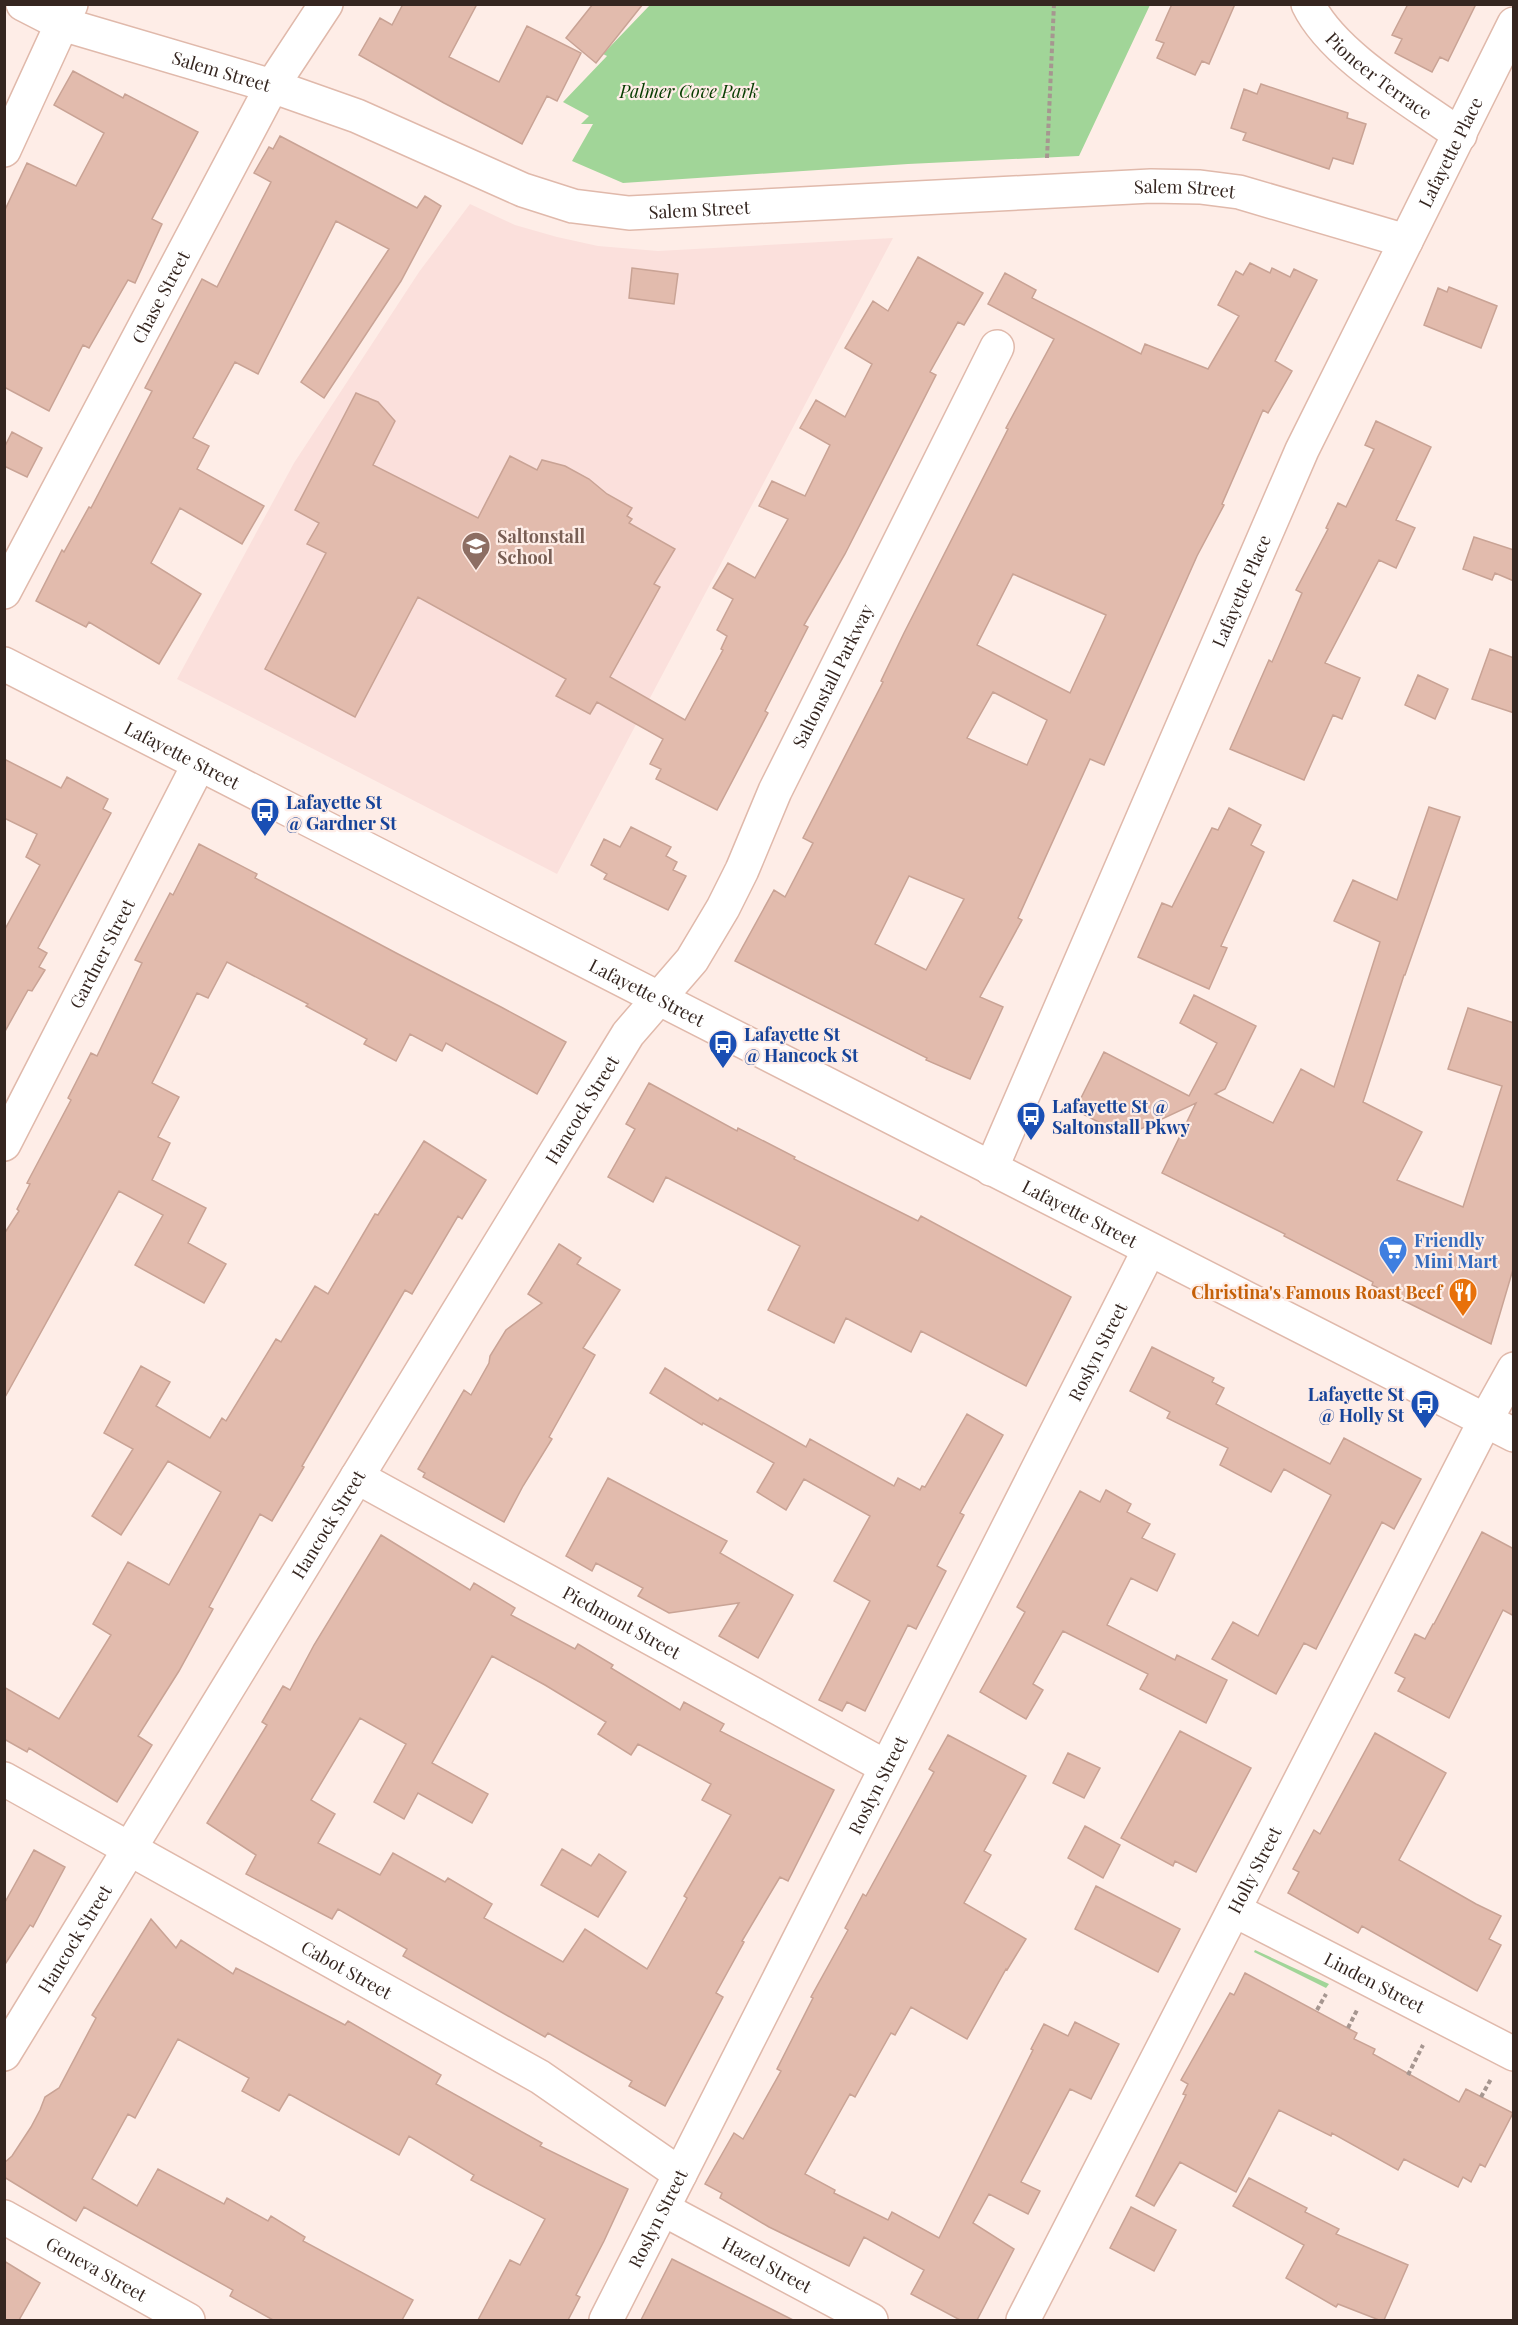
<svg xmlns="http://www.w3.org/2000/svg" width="1518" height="2325" font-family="'Playfair Display',serif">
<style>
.education{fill:#fbe0dc}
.green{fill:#a1d598}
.building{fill:#e2bbad;stroke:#c9a395;stroke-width:1.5;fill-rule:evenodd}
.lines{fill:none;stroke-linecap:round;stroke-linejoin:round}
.street-casing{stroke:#e0b9ab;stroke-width:36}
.highway-casing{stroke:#e0b9ab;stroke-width:36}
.path{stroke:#a69690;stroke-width:4;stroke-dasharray:4.5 3;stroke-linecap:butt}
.street{stroke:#fff;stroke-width:33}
.highway{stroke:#fff;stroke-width:33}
.labels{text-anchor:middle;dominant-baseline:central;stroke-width:4.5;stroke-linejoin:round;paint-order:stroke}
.street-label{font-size:18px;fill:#352620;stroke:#feede7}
.park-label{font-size:18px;font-style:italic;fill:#073c00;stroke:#feede7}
.education-label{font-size:18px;font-weight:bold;fill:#785e54;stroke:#feede7;text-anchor:start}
.transit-label{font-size:18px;font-weight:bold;fill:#164399;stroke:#feede7;text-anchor:start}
.shop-label{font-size:18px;font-weight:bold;fill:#366cbe;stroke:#feede7;text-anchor:start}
.food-label{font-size:18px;font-weight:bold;fill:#c56008;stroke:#feede7;text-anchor:end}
</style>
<rect width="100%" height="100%" fill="#feede7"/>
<path class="education" d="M 470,204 L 515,225 L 557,237 L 598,246 L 658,251 L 893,238 L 557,874 L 177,679 L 294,463 L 419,272 Z"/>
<path class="green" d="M 650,5 L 650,4 L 1150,5 L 1079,156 L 908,164 L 623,183 L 572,161 L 593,124 L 581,124 L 589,116 L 563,102 L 607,56 L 603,54 Z
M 1255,1950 L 1329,1984 L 1326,1988 L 1254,1952 Z"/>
<path class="building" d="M 403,4 L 477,4 L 449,57 L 499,82 L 527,26 L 581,53 L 557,101 L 547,96 L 522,144 L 444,103 L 359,55 L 380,18 L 392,25 Z
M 593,4 L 643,4 L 596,63 L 566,38 Z
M 1172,4 L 1235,4 L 1209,64 L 1202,61 L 1195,75 L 1157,58 L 1164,43 L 1156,40 Z
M 1408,4 L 1476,4 L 1448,61 L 1440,57 L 1432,72 L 1395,53 L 1402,39 L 1392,35 Z
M 73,71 L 123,98 L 125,94 L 198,132 L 152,219 L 162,224 L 135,283 L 128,280 L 89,348 L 83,345 L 49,411 L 4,387 L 4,212 L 27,163 L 76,186 L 104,133 L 54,105 Z
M 1261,84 L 1348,113 L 1347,118 L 1366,124 L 1353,164 L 1333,158 L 1329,169 L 1243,140 L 1246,133 L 1231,128 L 1244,89 L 1257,94 Z
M 280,136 L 417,208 L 425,196 L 441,206 L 401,281 L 324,398 L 301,382 L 389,249 L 336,221 L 258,374 L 235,362 L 193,438 L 209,446 L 197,469 L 264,506 L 242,544 L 180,508 L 151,563 L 201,594 L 159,664 L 89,622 L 86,627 L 36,601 L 62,550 L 64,552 L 89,507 L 91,508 L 152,391 L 145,388 L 202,279 L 217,287 L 271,182 L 254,173 L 269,147 L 273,149 Z
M 918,257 L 983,293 L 964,325 L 958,322 L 930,372 L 936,375 L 845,554 L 804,625 L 808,627 L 765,711 L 768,713 L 717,810 L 656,779 L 661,769 L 650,764 L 663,739 L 597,702 L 590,714 L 556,696 L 566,679 L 418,597 L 355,717 L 265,669 L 326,553 L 307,544 L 319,523 L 295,510 L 356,393 L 378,402 L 395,421 L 373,465 L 478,518 L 510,456 L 537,470 L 542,460 L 565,466 L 589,479 L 607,494 L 632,508 L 627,516 L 632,519 L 629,523 L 675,549 L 654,584 L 660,587 L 610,677 L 685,720 L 723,650 L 721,649 L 727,636 L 717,630 L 733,599 L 713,588 L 728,563 L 755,578 L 788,519 L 759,506 L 772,481 L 805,496 L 830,445 L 800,428 L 816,400 L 845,417 L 872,364 L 845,348 L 873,301 L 888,311 Z
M 1250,263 L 1270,273 L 1272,268 L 1290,277 L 1294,269 L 1317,280 L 1275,361 L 1292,371 L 1268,413 L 1263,410 L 1222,504 L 1224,505 L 1197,556 L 1104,765 L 1090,759 L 1018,918 L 1022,920 L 980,997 L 1003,1007 L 970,1079 L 926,1060 L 927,1058 L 735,961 L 774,890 L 785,897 L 813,843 L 803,838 L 883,682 L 881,681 L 904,633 L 1008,429 L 1006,428 L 1054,339 L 988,304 L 1005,273 L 1036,290 L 1032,298 L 1141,354 L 1145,344 L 1208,369 L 1239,316 L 1218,305 L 1236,271 L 1243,275 ZM 1013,574 L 1106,615 L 1070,693 L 977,645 ZM 993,692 L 1047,720 L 1027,765 L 967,738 ZM 909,876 L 964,899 L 926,970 L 875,944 Z
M 632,268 L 678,274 L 674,304 L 629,298 Z
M 1449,287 L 1497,306 L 1481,348 L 1424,325 L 1438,288 L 1447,292 Z
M 1376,421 L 1431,447 L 1396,520 L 1415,528 L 1396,568 L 1379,560 L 1325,663 L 1360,678 L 1342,719 L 1333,715 L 1304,780 L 1230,749 L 1269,660 L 1272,662 L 1302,593 L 1296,590 L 1328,529 L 1326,528 L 1338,503 L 1346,507 L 1374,449 L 1365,445 Z
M 12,432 L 42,448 L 27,477 L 4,466 L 4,448 Z
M 1474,537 L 1514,550 L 1514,581 L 1495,573 L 1492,580 L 1463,569 Z
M 1490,649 L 1514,658 L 1514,713 L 1472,699 Z
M 1418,675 L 1448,689 L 1435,719 L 1405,705 Z
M 4,759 L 61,788 L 67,777 L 108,799 L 103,809 L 111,813 L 38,948 L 47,953 L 39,967 L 45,970 L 32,991 L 28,990 L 4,1033 L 4,931 L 40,865 L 26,857 L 37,834 L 4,818 Z
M 1429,807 L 1460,817 L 1405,975 L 1404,975 L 1363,1102 L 1422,1132 L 1397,1180 L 1463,1207 L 1502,1086 L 1448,1069 L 1468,1008 L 1514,1023 L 1514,1266 L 1491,1344 L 1372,1285 L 1373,1282 L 1284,1236 L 1285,1234 L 1162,1173 L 1196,1103 L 1130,1134 L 1110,1128 L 1075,1110 L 1104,1052 L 1189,1096 L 1217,1043 L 1180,1023 L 1194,995 L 1256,1026 L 1225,1089 L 1215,1094 L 1273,1123 L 1301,1069 L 1334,1087 L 1380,942 L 1334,921 L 1353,880 L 1397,900 Z
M 1229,808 L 1261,825 L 1251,845 L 1264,852 L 1221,946 L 1227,948 L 1209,989 L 1138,957 L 1162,903 L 1172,907 L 1212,828 L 1218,830 Z
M 631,827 L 671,847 L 666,856 L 677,862 L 673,870 L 686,876 L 668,910 L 604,879 L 607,874 L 591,865 L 604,839 L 620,847 Z
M 199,844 L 257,874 L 255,878 L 398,954 L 501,1007 L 566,1042 L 537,1094 L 446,1043 L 442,1051 L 410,1034 L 396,1061 L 364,1044 L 367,1039 L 306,1006 L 308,1004 L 227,962 L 208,998 L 197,993 L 152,1083 L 179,1097 L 158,1137 L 170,1143 L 152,1180 L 206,1208 L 188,1243 L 226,1264 L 204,1303 L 135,1265 L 163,1215 L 119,1191 L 4,1399 L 4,1234 L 19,1211 L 17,1209 L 30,1184 L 27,1183 L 71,1100 L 68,1098 L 91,1053 L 97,1056 L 142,963 L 135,960 L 170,893 L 173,895 Z
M 649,1083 L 737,1131 L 738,1128 L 795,1157 L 794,1159 L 918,1221 L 921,1216 L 1071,1297 L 1026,1386 L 921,1331 L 911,1352 L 846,1318 L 834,1343 L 768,1310 L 800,1246 L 666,1177 L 653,1202 L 608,1177 L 635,1129 L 626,1124 Z
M 424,1141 L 486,1180 L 462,1219 L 458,1216 L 412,1294 L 405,1290 L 302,1466 L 304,1467 L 272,1521 L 260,1514 L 209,1607 L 213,1609 L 179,1671 L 138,1736 L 152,1745 L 117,1802 L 29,1748 L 27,1752 L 4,1739 L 4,1687 L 59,1719 L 111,1635 L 93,1624 L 128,1562 L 169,1585 L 221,1492 L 168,1461 L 121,1535 L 92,1516 L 133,1449 L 104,1433 L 141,1366 L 170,1382 L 156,1406 L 210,1438 L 222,1418 L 226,1421 L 276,1339 L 281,1342 L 315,1286 L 328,1294 L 375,1214 L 378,1215 Z
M 559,1244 L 581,1258 L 577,1264 L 620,1290 L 583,1348 L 595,1355 L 549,1437 L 552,1439 L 523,1486 L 504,1522 L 423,1477 L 425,1473 L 418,1469 L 464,1390 L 471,1395 L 489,1363 L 490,1356 L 506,1330 L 542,1303 L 528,1294 Z
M 1152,1347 L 1214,1378 L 1212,1382 L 1224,1388 L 1216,1404 L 1330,1464 L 1344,1438 L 1421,1479 L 1394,1529 L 1382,1522 L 1316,1649 L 1304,1643 L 1276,1694 L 1212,1659 L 1233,1622 L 1258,1636 L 1331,1495 L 1284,1469 L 1271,1492 L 1220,1465 L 1228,1448 L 1167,1418 L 1170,1412 L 1130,1391 Z
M 665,1368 L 718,1401 L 720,1398 L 806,1447 L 810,1439 L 894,1486 L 898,1478 L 920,1490 L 922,1486 L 925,1487 L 967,1414 L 1003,1435 L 960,1513 L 964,1515 L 937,1566 L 946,1571 L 916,1629 L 908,1625 L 865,1711 L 847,1702 L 842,1711 L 819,1700 L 870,1601 L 834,1581 L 870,1516 L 804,1479 L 786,1510 L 757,1492 L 774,1463 L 703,1423 L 702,1425 L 650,1393 Z
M 608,1478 L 727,1541 L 720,1553 L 793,1595 L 758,1658 L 719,1636 L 739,1603 L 669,1613 L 638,1596 L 643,1588 L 596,1563 L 592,1571 L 566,1556 Z
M 1106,1490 L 1131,1504 L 1127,1512 L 1150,1524 L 1142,1538 L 1175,1554 L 1157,1591 L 1131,1578 L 1107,1625 L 1175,1660 L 1177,1655 L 1227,1680 L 1206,1723 L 1140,1689 L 1148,1674 L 1063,1631 L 1033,1684 L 1043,1690 L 1026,1719 L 980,1692 L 1025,1612 L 1017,1607 L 1080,1491 L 1100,1502 Z
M 1482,1532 L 1514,1549 L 1514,1616 L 1503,1610 L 1449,1718 L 1398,1691 L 1405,1678 L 1395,1673 L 1415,1634 L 1425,1639 L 1433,1624 L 1434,1624 Z
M 381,1535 L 470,1590 L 474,1583 L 515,1608 L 511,1615 L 575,1649 L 578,1644 L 613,1665 L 611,1668 L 680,1710 L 684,1702 L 724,1724 L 720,1731 L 834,1790 L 788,1881 L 780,1877 L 742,1941 L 744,1942 L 716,1993 L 723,1997 L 665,2106 L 629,2086 L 632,2081 L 548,2033 L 545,2037 L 403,1956 L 407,1949 L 338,1909 L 332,1919 L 246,1874 L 256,1855 L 207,1823 L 267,1725 L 262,1722 L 283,1686 L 290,1690 L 314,1645 ZM 492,1656 L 545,1685 L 606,1722 L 598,1734 L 631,1755 L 638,1744 L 711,1784 L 702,1800 L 731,1815 L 684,1896 L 687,1898 L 647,1969 L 585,1929 L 563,1962 L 484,1918 L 492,1904 L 448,1878 L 445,1882 L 393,1853 L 380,1875 L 318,1843 L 335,1814 L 311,1800 L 360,1718 L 406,1744 L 374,1802 L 404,1819 L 418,1793 L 472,1823 L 488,1794 L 432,1763 Z
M 1180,1731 L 1251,1768 L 1196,1872 L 1175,1861 L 1173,1866 L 1121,1838 Z
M 1375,1733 L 1446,1773 L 1399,1860 L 1476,1904 L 1501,1916 L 1489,1939 L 1501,1945 L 1477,1991 L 1362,1926 L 1358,1933 L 1288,1893 L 1299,1872 L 1293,1869 L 1314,1830 L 1320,1834 Z
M 948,1735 L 1026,1776 L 984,1851 L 991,1855 L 964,1903 L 1026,1939 L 1007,1970 L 1006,1969 L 967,2039 L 911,2007 L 895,2035 L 891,2033 L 855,2097 L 850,2094 L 805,2174 L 835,2190 L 834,2193 L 888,2220 L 892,2212 L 939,2238 L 1033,2050 L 1031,2049 L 1044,2024 L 1068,2036 L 1075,2022 L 1119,2044 L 1091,2099 L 1070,2089 L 1021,2182 L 1040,2191 L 1028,2214 L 989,2194 L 973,2223 L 1014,2249 L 977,2320 L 960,2320 L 911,2294 L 924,2270 L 864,2237 L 849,2266 L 769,2227 L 720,2198 L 722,2193 L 705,2184 L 734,2133 L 743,2139 L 781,2071 L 777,2069 L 813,1998 L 811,1997 L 848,1930 L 845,1928 L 863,1894 L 866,1896 L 934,1772 L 929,1769 Z
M 1068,1753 L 1100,1768 L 1084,1798 L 1053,1783 Z
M 1085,1826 L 1120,1845 L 1103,1878 L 1068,1858 Z
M 562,1849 L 591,1866 L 599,1854 L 626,1872 L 598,1917 L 541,1885 Z
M 34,1850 L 65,1867 L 33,1927 L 30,1925 L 4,1966 L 4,1904 Z
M 1096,1886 L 1180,1929 L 1158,1972 L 1075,1929 Z
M 151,1919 L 176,1948 L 181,1940 L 233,1974 L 236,1968 L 345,2025 L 348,2021 L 441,2075 L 436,2084 L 542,2143 L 540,2146 L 628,2189 L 604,2241 L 576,2295 L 580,2297 L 568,2320 L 478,2320 L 510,2260 L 520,2265 L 545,2219 L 471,2180 L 474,2175 L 409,2136 L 399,2155 L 289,2094 L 279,2111 L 242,2091 L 249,2078 L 178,2039 L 135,2118 L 128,2114 L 92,2179 L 137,2206 L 158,2169 L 224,2204 L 227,2198 L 268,2221 L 271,2216 L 305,2237 L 303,2241 L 413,2300 L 402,2320 L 273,2320 L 230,2296 L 233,2290 L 84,2207 L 76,2221 L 4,2177 L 4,2163 L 12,2156 L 31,2127 L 40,2110 L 45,2097 L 59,2088 L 96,2018 L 92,2015 Z
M 1245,1973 L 1357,2033 L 1354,2039 L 1375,2049 L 1373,2054 L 1459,2102 L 1466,2089 L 1513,2113 L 1485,2167 L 1480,2164 L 1471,2182 L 1463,2177 L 1458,2187 L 1404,2159 L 1398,2170 L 1332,2133 L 1331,2136 L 1279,2110 L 1236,2192 L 1180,2162 L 1154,2206 L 1136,2196 L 1186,2095 L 1183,2094 L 1188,2084 L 1181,2080 L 1230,1993 L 1234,1995 Z
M 1249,2178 L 1307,2208 L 1305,2212 L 1339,2229 L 1336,2234 L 1408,2265 L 1384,2320 L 1379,2320 L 1338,2304 L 1336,2307 L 1286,2278 L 1304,2245 L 1233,2206 Z
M 1131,2207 L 1176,2230 L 1154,2271 L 1110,2248 Z
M 672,2259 L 793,2320 L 641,2320 Z
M 4,2261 L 40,2283 L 19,2320 L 4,2320 Z"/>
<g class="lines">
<g class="street-casing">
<g id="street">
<path id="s1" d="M 23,4 L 62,24 L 272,86 L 357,116 L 523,190 L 573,206 L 629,213 L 1151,186 L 1200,187 L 1239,192 L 1406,241"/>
<path id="s2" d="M 1308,4 C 1333,56 1413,101 1460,135"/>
<path d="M 4,150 L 71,4"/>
<path id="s3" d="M 4,592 L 272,86 L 326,4"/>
<path id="s4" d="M 4,1144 L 199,764"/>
<path id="s5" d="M 991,1169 L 1302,450 L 1514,24"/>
<path id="s6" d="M 357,1477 L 886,1767"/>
<path id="s7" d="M 4,1779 L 540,2077 L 680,2174"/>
<path id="s8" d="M 1234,1910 L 1514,2054"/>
<path id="s9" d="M 4,2054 L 628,1034 L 692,960 L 723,908 L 742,870 L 775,791 L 997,347"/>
<path id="s10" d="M 663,2209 L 871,2320"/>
<path id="s11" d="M 4,2217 L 188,2320"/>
<path id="s12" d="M 606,2320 L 1149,1250"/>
<path id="s13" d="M 1023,2320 L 1485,1421 L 1514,1369"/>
</g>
</g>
<g class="highway-casing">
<g id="highway">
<path id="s14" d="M 4,664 L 1514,1435"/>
</g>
</g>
<path class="path" d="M 1047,158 L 1054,4
M 1317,2010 L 1326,1994
M 1348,2028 L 1357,2010
M 1408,2075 L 1423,2045
M 1481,2097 L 1491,2079"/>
<use href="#street" class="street"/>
<use href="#highway" class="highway"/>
</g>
<defs>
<g id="school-pin" transform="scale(1.5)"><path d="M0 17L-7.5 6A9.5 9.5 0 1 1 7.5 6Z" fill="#8d6e63" stroke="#feede7"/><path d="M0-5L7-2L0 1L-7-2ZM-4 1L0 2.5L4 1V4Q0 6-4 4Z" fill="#fff"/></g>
<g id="bus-pin" transform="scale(1.5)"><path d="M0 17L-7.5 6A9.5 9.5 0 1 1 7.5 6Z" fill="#1a4fb4" stroke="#feede7"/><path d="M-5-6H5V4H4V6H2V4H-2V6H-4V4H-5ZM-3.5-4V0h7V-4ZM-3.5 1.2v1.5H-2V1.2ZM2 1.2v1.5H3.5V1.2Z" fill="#fff"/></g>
<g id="supermarket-pin" transform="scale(1.5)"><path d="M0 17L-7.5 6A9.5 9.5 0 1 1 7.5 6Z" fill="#3f7fe0" stroke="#feede7"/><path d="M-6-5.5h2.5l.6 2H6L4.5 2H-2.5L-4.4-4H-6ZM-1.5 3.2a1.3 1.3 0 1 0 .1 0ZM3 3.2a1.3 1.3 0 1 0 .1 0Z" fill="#fff"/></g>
<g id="restaurant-pin" transform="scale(1.5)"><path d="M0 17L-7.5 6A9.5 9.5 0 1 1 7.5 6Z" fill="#e8710a" stroke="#feede7"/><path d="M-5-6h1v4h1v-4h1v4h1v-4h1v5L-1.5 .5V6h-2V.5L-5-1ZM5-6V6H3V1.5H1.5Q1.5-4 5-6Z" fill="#fff"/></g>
</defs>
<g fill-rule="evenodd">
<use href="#school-pin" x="476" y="546"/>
<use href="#bus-pin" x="265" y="812"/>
<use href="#bus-pin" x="723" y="1044"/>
<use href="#bus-pin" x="1031" y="1116"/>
<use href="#supermarket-pin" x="1393" y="1250"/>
<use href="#restaurant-pin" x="1463" y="1292"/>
<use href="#bus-pin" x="1425" y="1404"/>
</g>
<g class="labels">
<g class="street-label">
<text stroke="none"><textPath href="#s1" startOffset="210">Salem Street</textPath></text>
<text stroke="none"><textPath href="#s2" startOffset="102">Pioneer Terrace</textPath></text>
<text stroke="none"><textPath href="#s5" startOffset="1116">Lafayette Place</textPath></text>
<text stroke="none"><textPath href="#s1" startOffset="1200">Salem Street</textPath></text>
<text stroke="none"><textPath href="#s1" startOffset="714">Salem Street</textPath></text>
<text stroke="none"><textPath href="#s3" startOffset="334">Chase Street</textPath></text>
<text stroke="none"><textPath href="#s5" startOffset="630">Lafayette Place</textPath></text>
<text stroke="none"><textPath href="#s9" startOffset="1611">Saltonstall Parkway</textPath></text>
<text stroke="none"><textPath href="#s14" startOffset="200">Lafayette Street</textPath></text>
<text stroke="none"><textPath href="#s4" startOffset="214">Gardner Street</textPath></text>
<text stroke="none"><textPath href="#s14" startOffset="722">Lafayette Street</textPath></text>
<text stroke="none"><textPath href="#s9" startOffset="1107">Hancock Street</textPath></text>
<text stroke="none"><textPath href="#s14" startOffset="1208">Lafayette Street</textPath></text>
<text stroke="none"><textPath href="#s12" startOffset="1086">Roslyn Street</textPath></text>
<text stroke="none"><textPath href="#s9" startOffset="621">Hancock Street</textPath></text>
<text stroke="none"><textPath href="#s6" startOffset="302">Piedmont Street</textPath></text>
<text stroke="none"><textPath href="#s12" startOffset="600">Roslyn Street</textPath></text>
<text stroke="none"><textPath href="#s13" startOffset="506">Holly Street</textPath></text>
<text stroke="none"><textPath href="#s9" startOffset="135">Hancock Street</textPath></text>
<text stroke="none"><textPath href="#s7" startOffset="392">Cabot Street</textPath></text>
<text stroke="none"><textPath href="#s8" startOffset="158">Linden Street</textPath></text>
<text stroke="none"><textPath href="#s12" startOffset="114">Roslyn Street</textPath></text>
<text stroke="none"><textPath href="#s10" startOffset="118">Hazel Street</textPath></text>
<text stroke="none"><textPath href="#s11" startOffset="106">Geneva Street</textPath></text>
</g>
<g class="park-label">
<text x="689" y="91">Palmer Cove Park</text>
</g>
<g class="education-label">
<text x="497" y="536">Saltonstall<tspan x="497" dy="21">School</tspan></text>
</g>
<g class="transit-label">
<text x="286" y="802">Lafayette St<tspan x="286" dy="21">@ Gardner St</tspan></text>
<text x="744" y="1034">Lafayette St<tspan x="744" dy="21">@ Hancock St</tspan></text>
<text x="1052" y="1106">Lafayette St @<tspan x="1052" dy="21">Saltonstall Pkwy</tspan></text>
<text x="1404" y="1394" text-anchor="end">Lafayette St<tspan x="1404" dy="21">@ Holly St</tspan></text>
</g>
<g class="shop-label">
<text x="1414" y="1240">Friendly<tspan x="1414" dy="21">Mini Mart</tspan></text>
</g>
<g class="food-label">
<text x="1442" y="1292">Christina's Famous Roast Beef</text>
</g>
</g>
<rect width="1518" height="2325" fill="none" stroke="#352620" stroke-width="12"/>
</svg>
